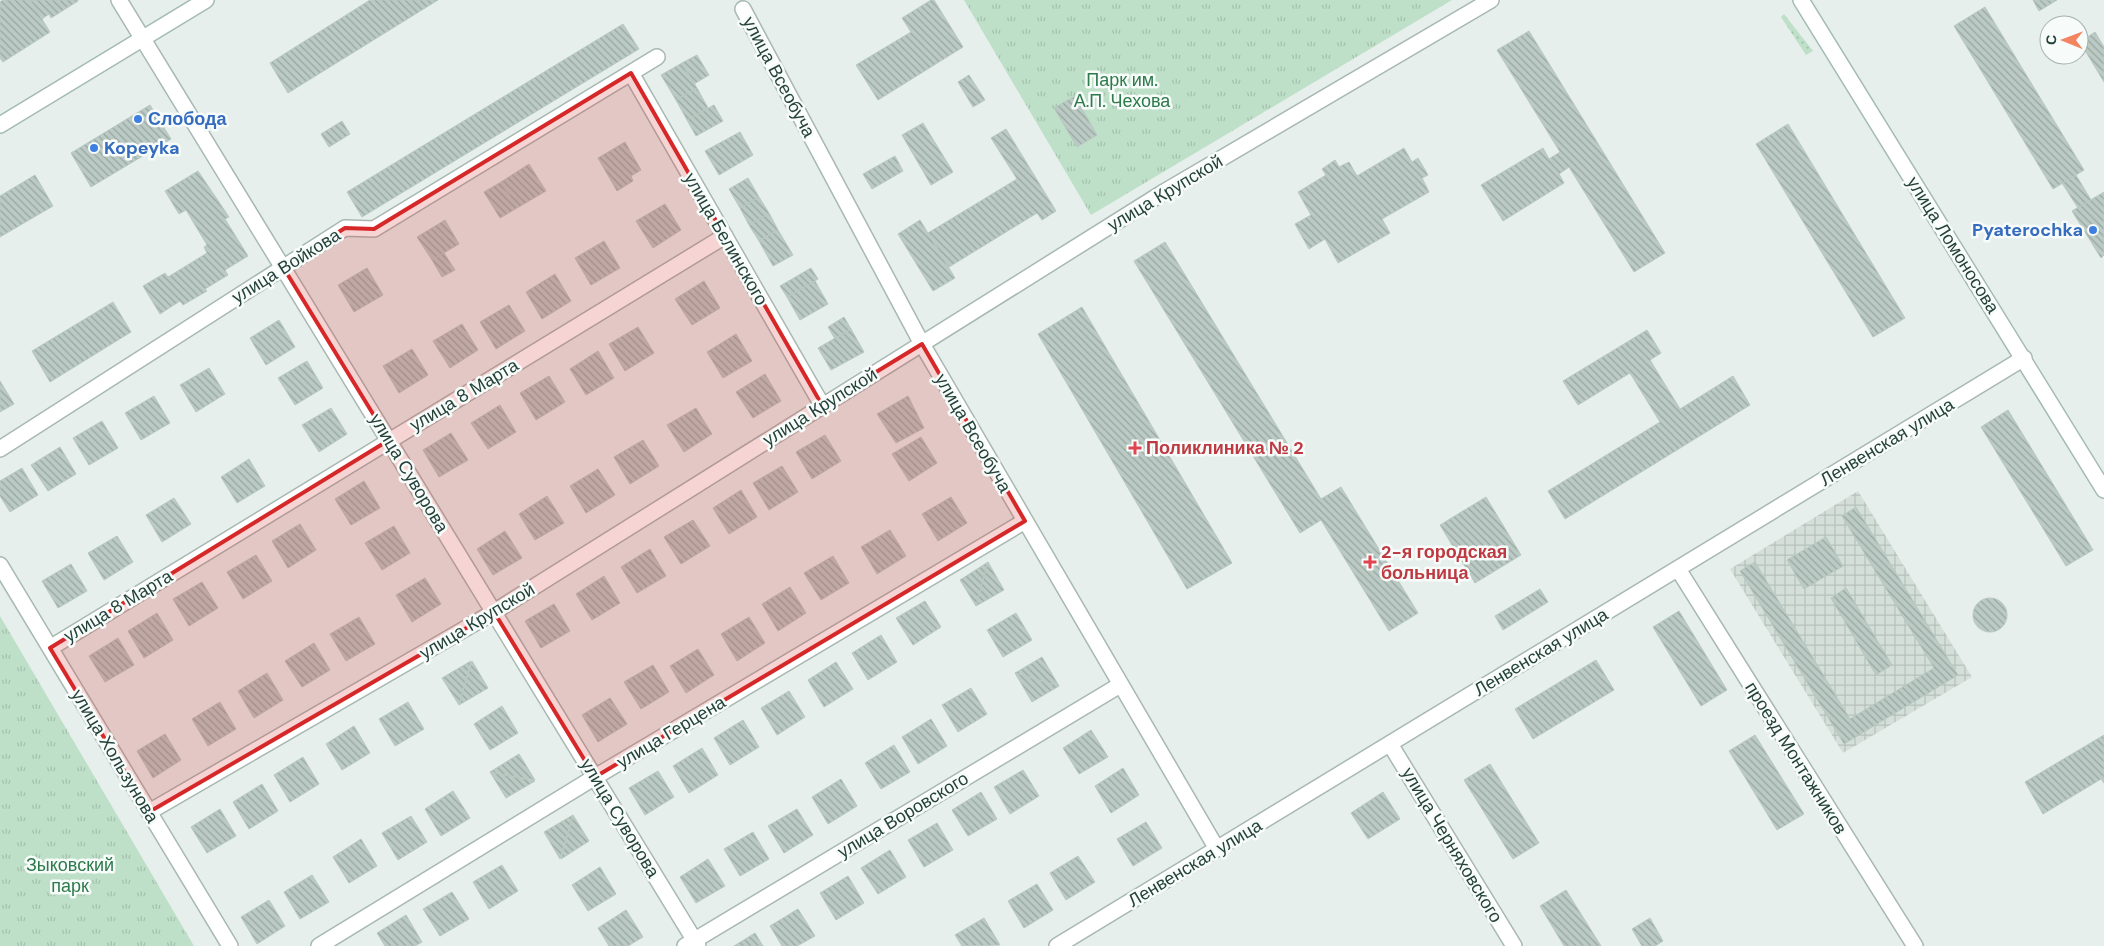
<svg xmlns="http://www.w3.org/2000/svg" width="2104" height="946" font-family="'DM Sans',sans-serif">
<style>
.industrial{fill:url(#industrial-grid)}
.grass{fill:url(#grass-dots)}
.park{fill:url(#park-tufts)}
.building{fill:url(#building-back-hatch);stroke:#b8c9c2}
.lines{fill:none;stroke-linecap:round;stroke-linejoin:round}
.minor-casing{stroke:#a8b8b2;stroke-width:18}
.tertiary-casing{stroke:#a8b8b2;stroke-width:18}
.secondary-casing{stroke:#a4bbb3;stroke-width:18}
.minor{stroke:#fff;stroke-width:15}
.tertiary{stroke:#fff;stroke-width:15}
.secondary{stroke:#fff;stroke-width:15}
.marked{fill:#d62828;fill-opacity:0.2;stroke:#d62828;stroke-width:4;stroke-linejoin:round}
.shop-dot{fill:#3f7fe0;stroke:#f7fbf9;stroke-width:2}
.health-dot{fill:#e0444e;stroke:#f7fbf9;stroke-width:2}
.labels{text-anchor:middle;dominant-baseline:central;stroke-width:5;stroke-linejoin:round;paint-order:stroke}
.street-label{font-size:18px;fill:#24423a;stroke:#f7fbf9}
.park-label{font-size:18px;fill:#2d7a4b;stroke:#f7fbf9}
.shop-label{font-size:18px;font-weight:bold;fill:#366cbe;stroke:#f7fbf9;text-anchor:start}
.health-label{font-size:18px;font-weight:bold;fill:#be3a42;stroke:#f7fbf9;text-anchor:start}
</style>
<defs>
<pattern id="industrial-grid" width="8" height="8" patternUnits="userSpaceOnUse" patternTransform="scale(1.25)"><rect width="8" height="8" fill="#d4dfda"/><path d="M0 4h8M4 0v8" fill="none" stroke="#b6c1bc"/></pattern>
<pattern id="grass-dots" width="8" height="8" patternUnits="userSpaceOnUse" patternTransform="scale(1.25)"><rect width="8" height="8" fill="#bfe0c8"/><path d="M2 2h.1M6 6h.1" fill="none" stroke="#a4c1ad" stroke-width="1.8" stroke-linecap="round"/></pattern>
<pattern id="park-tufts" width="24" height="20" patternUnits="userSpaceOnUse" patternTransform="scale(1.25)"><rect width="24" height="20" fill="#bfe0c8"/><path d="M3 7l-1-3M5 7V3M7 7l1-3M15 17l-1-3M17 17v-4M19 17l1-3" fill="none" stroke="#a4c1ad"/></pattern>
<pattern id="building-back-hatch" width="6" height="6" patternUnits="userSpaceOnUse" patternTransform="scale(1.25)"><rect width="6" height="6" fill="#bbcac4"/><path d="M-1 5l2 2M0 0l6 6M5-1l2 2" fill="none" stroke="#98a6a0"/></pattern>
</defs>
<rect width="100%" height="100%" fill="#e6efeb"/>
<path class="industrial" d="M 1858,491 L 1972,677 L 1843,753 L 1730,569 Z"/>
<path class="grass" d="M 1784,14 L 1813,51 L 1806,55 L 1781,17 Z"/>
<path class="park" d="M 964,0 L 1452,0 L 1091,215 Z
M 0,616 L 194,946 L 0,946 Z"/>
<path class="building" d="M 3,0 L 30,0 L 50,32 L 3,62 L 0,58 L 0,2 Z
M 30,0 L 78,0 L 78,1 L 51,18 L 49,14 L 42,19 Z
M 370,0 L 438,0 L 288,93 L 270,63 Z
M 931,0 L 934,0 L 963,47 L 878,100 L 856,65 L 911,32 L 902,18 Z
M 2033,0 L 2057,0 L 2039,11 Z
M 1985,7 L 2084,170 L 2053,189 L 1954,26 Z
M 623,24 L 639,49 L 362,217 L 347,192 Z
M 1529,31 L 1665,253 L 1634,272 L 1569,167 L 1559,174 L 1564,183 L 1503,221 L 1481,185 L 1543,148 L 1549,159 L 1560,152 L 1497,50 Z
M 2095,32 L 2104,47 L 2104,82 L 2080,42 Z
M 697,55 L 709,75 L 694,84 L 682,63 Z
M 682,63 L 697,88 L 676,100 L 661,75 Z
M 969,75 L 985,100 L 973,107 L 958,82 Z
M 697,88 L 708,108 L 687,120 L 676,100 Z
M 1075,96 L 1097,135 L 1077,147 L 1054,108 Z
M 150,105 L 171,139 L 91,187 L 71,153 Z
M 714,105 L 723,121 L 696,136 L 687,120 Z
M 342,121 L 350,134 L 329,147 L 321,134 Z
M 923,123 L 953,172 L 931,185 L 902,135 Z
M 1788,124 L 1905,318 L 1873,337 L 1756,144 Z
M 1006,129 L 1056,211 L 1042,220 L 1037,213 L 949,267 L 928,233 L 1017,179 L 991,138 Z
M 740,132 L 753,155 L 719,175 L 705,151 Z
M 625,142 L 641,170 L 631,176 L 633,181 L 617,191 L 598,158 Z
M 1404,148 L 1412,162 L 1418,158 L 1428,175 L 1422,178 L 1429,192 L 1382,219 L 1390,233 L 1338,263 L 1325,239 L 1309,249 L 1295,224 L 1311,215 L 1298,192 L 1326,175 L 1322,169 L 1335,160 L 1339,167 L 1349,162 L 1357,176 Z
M 895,156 L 903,171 L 872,189 L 863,174 Z
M 529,164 L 546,191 L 517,208 L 501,182 Z
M 198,171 L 229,217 L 225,219 L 248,256 L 225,270 L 228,275 L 205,289 L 207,291 L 183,305 L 180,301 L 160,314 L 143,286 L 165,273 L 168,277 L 207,253 L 204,247 L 207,245 L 186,210 L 179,214 L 165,191 Z
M 35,175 L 53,206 L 0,237 L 0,196 Z
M 2076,175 L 2091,200 L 2078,208 L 2062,183 Z
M 748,178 L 759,197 L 740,208 L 729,189 Z
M 501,182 L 517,208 L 500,218 L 484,192 Z
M 2104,192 L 2104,255 L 2101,258 L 2072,211 Z
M 759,197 L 769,213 L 749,225 L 740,208 Z
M 665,204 L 681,230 L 653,248 L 636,221 Z
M 769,213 L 778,230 L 759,241 L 749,225 Z
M 445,220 L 459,244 L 432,260 L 417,237 Z
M 920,220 L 955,278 L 933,291 L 898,234 Z
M 778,230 L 793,255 L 773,266 L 759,241 Z
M 604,241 L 620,268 L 591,285 L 575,258 Z
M 1165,242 L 1321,499 L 1341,487 L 1418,613 L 1389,631 L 1321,520 L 1300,533 L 1134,261 Z
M 444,253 L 455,270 L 442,277 L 432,260 Z
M 367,268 L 383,295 L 354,312 L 338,285 Z
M 811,268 L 818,279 L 787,297 L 780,286 Z
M 555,274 L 571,301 L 542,319 L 526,292 Z
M 704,281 L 720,308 L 692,325 L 675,299 Z
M 815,281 L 828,304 L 800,320 L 787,297 Z
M 113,302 L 131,332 L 50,382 L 32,351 Z
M 509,305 L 525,331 L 496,349 L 480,322 Z
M 1082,307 L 1232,563 L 1187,589 L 1038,334 Z
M 844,317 L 851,329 L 835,339 L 828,327 Z
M 279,320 L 295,347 L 266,365 L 250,338 Z
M 462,324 L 478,350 L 450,368 L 433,341 Z
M 638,327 L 654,353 L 625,371 L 609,344 Z
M 851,329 L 864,352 L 831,370 L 818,348 Z
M 1647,330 L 1661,353 L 1650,360 L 1680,409 L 1733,376 L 1750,405 L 1565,519 L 1548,491 L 1660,422 L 1630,373 L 1578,405 L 1563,381 Z
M 736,334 L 752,361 L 723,378 L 707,352 Z
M 412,349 L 428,375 L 399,393 L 383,366 Z
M 598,351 L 614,378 L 586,395 L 570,369 Z
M 307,361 L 323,388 L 295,405 L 278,378 Z
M 209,368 L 225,394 L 196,412 L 180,385 Z
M 765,374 L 781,401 L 753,418 L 736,392 Z
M 549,376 L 565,402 L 536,420 L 520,393 Z
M 0,381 L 14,404 L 0,412 Z
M 154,396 L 170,423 L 141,440 L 125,413 Z
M 908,396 L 924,428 L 896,443 L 877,414 Z
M 500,405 L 516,432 L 488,449 L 471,423 Z
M 331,408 L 347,434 L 319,452 L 302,425 Z
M 696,408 L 712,434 L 684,452 L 667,425 Z
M 2008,410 L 2093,550 L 2066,566 L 1981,427 Z
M 102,421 L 118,448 L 89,465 L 73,438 Z
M 451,433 L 468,460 L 439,477 L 423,450 Z
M 825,435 L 841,461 L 812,479 L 796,452 Z
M 921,437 L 937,463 L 909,481 L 892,454 Z
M 643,440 L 659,466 L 630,484 L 614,457 Z
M 60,447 L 76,474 L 48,491 L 31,465 Z
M 249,459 L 265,486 L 237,503 L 221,477 Z
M 782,466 L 798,492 L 769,510 L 753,483 Z
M 22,468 L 38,495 L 10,512 L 0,496 L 0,481 Z
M 598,469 L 615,495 L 586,513 L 570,486 Z
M 364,481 L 380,508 L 351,525 L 335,499 Z
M 741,490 L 757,517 L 729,534 L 713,508 Z
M 547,496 L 564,523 L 535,540 L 519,514 Z
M 951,497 L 967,523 L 938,541 L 922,514 Z
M 1486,497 L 1521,555 L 1475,583 L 1440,525 Z
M 174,498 L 191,524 L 162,542 L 146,515 Z
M 1856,507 L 1958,675 L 1844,744 L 1740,571 L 1755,562 L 1850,719 L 1934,668 L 1842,516 Z
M 693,520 L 710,546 L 681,564 L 664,537 Z
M 300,524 L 316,550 L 288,568 L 272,541 Z
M 394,526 L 410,553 L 382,570 L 365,543 Z
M 890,530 L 906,556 L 877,574 L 861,547 Z
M 505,531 L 522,558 L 493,575 L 477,549 Z
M 117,536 L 133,562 L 104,580 L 88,553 Z
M 1826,537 L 1843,566 L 1804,589 L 1787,560 Z
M 650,549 L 666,576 L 637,593 L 621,567 Z
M 256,555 L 272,581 L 243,599 L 227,572 Z
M 833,556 L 849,583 L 821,600 L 804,573 Z
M 988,562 L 976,606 L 960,580 Z
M 988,562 L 1004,590 L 976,606 Z
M 71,564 L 87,591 L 58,608 L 42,581 Z
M 604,576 L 620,603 L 592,620 L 576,594 Z
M 425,578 L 441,604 L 412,622 L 396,595 Z
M 202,582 L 218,608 L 189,626 L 173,599 Z
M 790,587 L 806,613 L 778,631 L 762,604 Z
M 1846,588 L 1892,665 L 1876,675 L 1831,598 Z
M 1540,589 L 1548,602 L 1503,630 L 1495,616 Z
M1973 615a17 17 0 1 1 34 0a17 17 0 1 1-34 0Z
M 925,601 L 941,627 L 913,645 L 896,618 Z
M 554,604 L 570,631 L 541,648 L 525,621 Z
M 1679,611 L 1727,690 L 1701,706 L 1653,627 Z
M 157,613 L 173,640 L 144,658 L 128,631 Z
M 1016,613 L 1032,640 L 1003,657 L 987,630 Z
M 359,617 L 375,644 L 346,661 L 330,634 Z
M 749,617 L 765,643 L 737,661 L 721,634 Z
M 881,635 L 897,662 L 868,680 L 852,653 Z
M 118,638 L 134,665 L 105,682 L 89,656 Z
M 314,643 L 330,670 L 302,687 L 285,661 Z
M 698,649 L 714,675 L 686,693 L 670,666 Z
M 1042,657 L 1059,686 L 1015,673 Z
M 1596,660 L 1614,690 L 1533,739 L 1515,709 Z
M 471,661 L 459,705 L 442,678 Z
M 472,661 L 488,688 L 459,705 Z
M 836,662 L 853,689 L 824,707 L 808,680 Z
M 653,665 L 669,692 L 641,709 L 624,682 Z
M 267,673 L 283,700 L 254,718 L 238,691 Z
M 1015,673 L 1059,686 L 1032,702 Z
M 971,688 L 987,714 L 958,732 L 942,705 Z
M 789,691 L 805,717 L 777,735 L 761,708 Z
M 610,698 L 627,724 L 598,742 L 582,715 Z
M 220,702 L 236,729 L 208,746 L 192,719 Z
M 408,702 L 424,729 L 395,746 L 379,719 Z
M 502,706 L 518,733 L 490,750 L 474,724 Z
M 931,719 L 947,746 L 918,764 L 902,737 Z
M 743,720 L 759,747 L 730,765 L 714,738 Z
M 354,726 L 370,753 L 342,770 L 326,744 Z
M 1091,730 L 1108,757 L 1079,774 L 1063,748 Z
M 165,734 L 181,760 L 153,778 L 137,751 Z
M 1755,735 L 1804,814 L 1777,830 L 1729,751 Z
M 2104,735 L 2104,783 L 2101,779 L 2043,814 L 2025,782 Z
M 894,745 L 910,772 L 881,789 L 865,763 Z
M 702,748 L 718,775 L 689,793 L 673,766 Z
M 519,754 L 535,780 L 490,772 Z
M 303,757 L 319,784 L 290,802 L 274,775 Z
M 1490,764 L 1539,843 L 1513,859 L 1464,780 Z
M 1123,768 L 1139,795 L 1111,813 L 1095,786 Z
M 1023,770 L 1039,796 L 1010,814 L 994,787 Z
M 658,771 L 674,797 L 645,815 L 629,788 Z
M 490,772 L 535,781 L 506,798 Z
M 841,779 L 857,806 L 828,824 L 812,797 Z
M 262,784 L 278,811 L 249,829 L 233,802 Z
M 453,791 L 470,818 L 441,836 L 425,809 Z
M 981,792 L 997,819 L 968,836 L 952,810 Z
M 1383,792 L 1400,819 L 1368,839 L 1351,813 Z
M 220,809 L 236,836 L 207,853 L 191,827 Z
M 797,809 L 813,835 L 784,853 L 768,826 Z
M 573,815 L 560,859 L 544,832 Z
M 573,815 L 589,841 L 561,859 Z
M 411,816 L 427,842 L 398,860 L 382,833 Z
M 1146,822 L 1162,848 L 1133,866 L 1117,839 Z
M 937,823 L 953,850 L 924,867 L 908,840 Z
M 753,832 L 769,859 L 740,876 L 724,849 Z
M 361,839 L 377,866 L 349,883 L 333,857 Z
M 890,850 L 906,877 L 878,894 L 861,868 Z
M 1078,856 L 1095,882 L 1066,900 L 1050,873 Z
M 708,859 L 725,886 L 696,903 L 680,877 Z
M 502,865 L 518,891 L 489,909 L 473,882 Z
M 600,867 L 616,894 L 588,911 L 572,885 Z
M 312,875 L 329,902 L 300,919 L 284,892 Z
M 848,876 L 864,903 L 836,920 L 820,893 Z
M 1037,884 L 1053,910 L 1024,928 L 1008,901 Z
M 1566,890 L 1601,946 L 1564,946 L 1540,906 Z
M 452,892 L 469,919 L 440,936 L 423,909 Z
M 269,900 L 285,926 L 257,944 L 241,917 Z
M 798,909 L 815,936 L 797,946 L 782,946 L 770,926 Z
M 626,910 L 643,937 L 628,946 L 609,946 L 598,928 Z
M 406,915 L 422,942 L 415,946 L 385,946 L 377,933 Z
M 984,918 L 1000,945 L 962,946 L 955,935 Z
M 1650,918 L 1663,941 L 1655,946 L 1642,946 L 1632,929 Z
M 755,933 L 763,946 L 734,946 Z"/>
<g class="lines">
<g class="minor-casing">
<path id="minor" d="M 743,9 L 922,344 L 1217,849
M 631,73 L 822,405
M 0,449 L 345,228 L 374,229 L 657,57
M 0,565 L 230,946
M 1678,569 L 1915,946
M 50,648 L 725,236
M 1390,744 L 1514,946
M 149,812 L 494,612 L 1164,192 L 1491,0
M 319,946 L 595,777 L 1025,521
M 685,946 L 1120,685
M 1057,946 L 2024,358"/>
</g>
<g class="tertiary-casing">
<path id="tertiary" d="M 119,0 L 698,946"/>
</g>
<g class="secondary-casing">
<path id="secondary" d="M 1801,0 L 2104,490
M 0,125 L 206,0"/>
</g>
<use href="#minor" class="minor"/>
<use href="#tertiary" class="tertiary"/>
<use href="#secondary" class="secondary"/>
</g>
<path class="marked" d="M 631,73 L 822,405 L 922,344 L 1025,521 L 595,777 L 494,612 L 149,812 L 50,648 L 389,440 L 283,267 L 345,228 L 374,229 Z"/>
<g class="shop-dot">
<circle cx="138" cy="119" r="5"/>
<circle cx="94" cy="148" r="5"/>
<circle cx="2093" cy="230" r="5"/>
</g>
<g class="health-dot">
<path d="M1132.5 440.5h5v5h5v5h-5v5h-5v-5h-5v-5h5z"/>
<path d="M1367.5 554.5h5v5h5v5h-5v5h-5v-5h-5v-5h5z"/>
</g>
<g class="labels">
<g class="street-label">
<text transform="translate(779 77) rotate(62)">улица Всеобуча</text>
<text transform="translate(1165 193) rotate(-31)">улица Крупской</text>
<text transform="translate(726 239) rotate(60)">улица Белинского</text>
<text transform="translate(1953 245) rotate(58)">улица Ломоносова</text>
<text transform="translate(286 266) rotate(-32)">улица Войкова</text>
<text transform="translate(464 395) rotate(-31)">улица 8 Марта</text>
<text transform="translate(820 407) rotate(-32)">улица Крупской</text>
<text transform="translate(973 433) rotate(60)">улица Всеобуча</text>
<text transform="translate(1887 442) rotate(-31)">Ленвенская улица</text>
<text transform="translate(409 473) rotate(59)">улица Суворова</text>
<text transform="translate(118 606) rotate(-31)">улица 8 Марта</text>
<text transform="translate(477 621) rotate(-31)">улица Крупской</text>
<text transform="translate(1541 652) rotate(-31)">Ленвенская улица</text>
<text transform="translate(671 732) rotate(-31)">улица Герцена</text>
<text transform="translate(115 756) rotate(59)">улица Хользунова</text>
<text transform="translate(1796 758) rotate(58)">проезд Монтажников</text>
<text transform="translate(903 815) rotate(-31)">улица Воровского</text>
<text transform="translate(620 818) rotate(59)">улица Суворова</text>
<text transform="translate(1452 845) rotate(59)">улица Черняховского</text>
<text transform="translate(1195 863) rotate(-31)">Ленвенская улица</text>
</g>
<g class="park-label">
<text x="1122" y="80">Парк им.<tspan x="1122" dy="21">А.П. Чехова</tspan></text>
<text x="70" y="865">Зыковский<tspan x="70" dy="21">парк</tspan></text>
</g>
<g class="shop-label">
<text x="148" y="119">Слобода</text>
<text x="104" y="148">Kopeyka</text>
<text x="2083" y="230" text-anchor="end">Pyaterochka</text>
</g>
<g class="health-label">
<text x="1146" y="448">Поликлиника № 2</text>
<text x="1381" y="552">2-я городская<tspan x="1381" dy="21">больница</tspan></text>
</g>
</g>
<g transform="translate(2064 40) rotate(271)"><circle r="24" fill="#f7fbf9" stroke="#a3b1ad"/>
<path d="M0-4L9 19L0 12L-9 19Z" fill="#f4845f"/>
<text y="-8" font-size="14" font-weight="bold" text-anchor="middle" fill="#24423a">С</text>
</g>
</svg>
